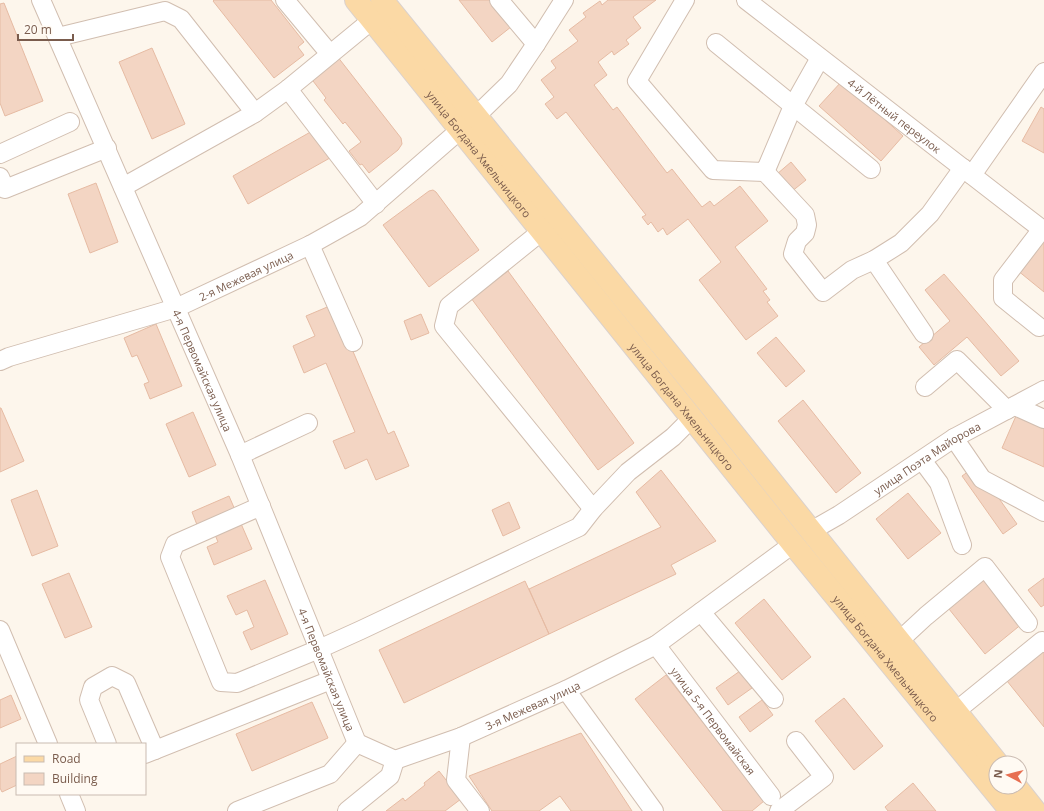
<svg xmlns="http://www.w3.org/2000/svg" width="1044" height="811" font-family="'Open Sans',sans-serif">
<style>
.building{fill:#f3d5c3;stroke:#e6bba3}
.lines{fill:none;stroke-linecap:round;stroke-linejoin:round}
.minor-casing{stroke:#d1beb0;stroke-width:20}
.major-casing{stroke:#dad1cd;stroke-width:24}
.minor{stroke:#fff;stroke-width:18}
.major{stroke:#fbd9a5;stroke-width:22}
.labels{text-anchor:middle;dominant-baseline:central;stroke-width:3;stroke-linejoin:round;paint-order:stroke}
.street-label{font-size:11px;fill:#7a5c4d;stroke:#fffaf3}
</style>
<rect width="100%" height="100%" fill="#fdf6ec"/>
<path class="building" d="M 214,0 L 271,0 L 304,42 L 298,47 L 304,55 L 274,78 L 213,1 Z
M 459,0 L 506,0 L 521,19 L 492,42 Z
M 608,0 L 656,0 L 633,17 L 641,28 L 626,40 L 629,44 L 614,55 L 612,51 L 598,62 L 607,75 L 594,85 L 613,110 L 617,107 L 667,173 L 672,169 L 702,207 L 710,201 L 714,206 L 740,186 L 768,221 L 735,247 L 767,289 L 763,291 L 770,300 L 767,302 L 778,316 L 746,340 L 699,280 L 721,262 L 688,219 L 667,235 L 663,228 L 658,232 L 651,222 L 648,225 L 642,217 L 646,215 L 566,112 L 557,119 L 545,104 L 554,97 L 541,80 L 556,68 L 551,61 L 578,41 L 569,30 L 586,17 L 583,13 L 600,1 L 602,5 Z
M 4,3 L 43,101 L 5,116 L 0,103 L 0,4 Z
M 152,48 L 185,124 L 152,139 L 119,62 Z
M 337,56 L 401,138 L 402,144 L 398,150 L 369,173 L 362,164 L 360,165 L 349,151 L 361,142 L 345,122 L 343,124 L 324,100 L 326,98 L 310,77 Z
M 842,81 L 903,136 L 881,161 L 819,106 Z
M 1041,107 L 1044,109 L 1044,153 L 1022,141 Z
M 321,126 L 337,154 L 248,204 L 233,176 Z
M 791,162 L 806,180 L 791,192 L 777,174 Z
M 96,183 L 118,242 L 90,253 L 68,194 Z
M 433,190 L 436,192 L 479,250 L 429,287 L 383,225 L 429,191 Z
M 1044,236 L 1044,292 L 1017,270 Z
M 508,271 L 634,443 L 598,470 L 471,298 Z
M 944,274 L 1019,361 L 1001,376 L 967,337 L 934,365 L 919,347 L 950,321 L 925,290 Z
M 339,302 L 349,342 L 388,434 L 394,431 L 409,466 L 376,480 L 367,459 L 345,469 L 333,441 L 355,432 L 326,363 L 304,373 L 293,346 L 315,336 L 306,316 Z
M 421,314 L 429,333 L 411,340 L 404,321 Z
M 156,324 L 182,386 L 150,399 L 144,384 L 149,382 L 137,355 L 132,357 L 124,338 Z
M 776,337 L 805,371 L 786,387 L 757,353 Z
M 803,400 L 861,473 L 836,493 L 778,421 Z
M 0,408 L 1,408 L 24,461 L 0,472 Z
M 1019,409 L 1044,420 L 1044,467 L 1002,448 Z
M 193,412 L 216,465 L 189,477 L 166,424 Z
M 976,466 L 1017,524 L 1003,534 L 962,476 Z
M 661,470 L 716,541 L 671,565 L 676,574 L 549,634 L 529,589 L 661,527 L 636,492 Z
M 37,490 L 58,546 L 32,556 L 11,500 Z
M 908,493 L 941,533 L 908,559 L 876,519 Z
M 229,496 L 252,549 L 214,565 L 207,547 L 218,542 L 211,525 L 199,530 L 192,512 Z
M 509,502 L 520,528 L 503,536 L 492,510 Z
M 69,573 L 92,627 L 65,638 L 42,584 Z
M 983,573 L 1023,623 L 985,654 L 945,604 Z
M 1044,578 L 1044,605 L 1041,607 L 1028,590 Z
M 265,580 L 288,634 L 251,650 L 243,632 L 254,627 L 247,610 L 236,615 L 227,596 Z
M 525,581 L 549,634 L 404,703 L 379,650 Z
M 764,599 L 811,657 L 782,680 L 735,623 Z
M 1040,646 L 1044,651 L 1044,727 L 1003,676 Z
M 740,671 L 752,688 L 728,705 L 716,688 Z
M 666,675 L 764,801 L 752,811 L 723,811 L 635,699 Z
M 11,695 L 21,719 L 0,728 L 0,700 Z
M 844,698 L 883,746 L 854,770 L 815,721 Z
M 762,700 L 773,715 L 750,732 L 739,717 Z
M 312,702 L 328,738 L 252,771 L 236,734 Z
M 581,733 L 632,811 L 571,811 L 560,796 L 539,811 L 492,811 L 469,776 Z
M 17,756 L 17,785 L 2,792 L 0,788 L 0,764 Z
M 439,771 L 461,799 L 445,811 L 386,811 L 403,798 L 405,801 L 425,785 L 424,783 Z
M 913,783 L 936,811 L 888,811 L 885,807 Z"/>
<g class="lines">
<g class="minor-casing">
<g id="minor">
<path id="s1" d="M 41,0 L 240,455 L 357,743"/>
<path d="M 285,0 L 330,54"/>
<path d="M 499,0 L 536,44"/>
<path d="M 685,0 L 637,81 L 713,170 L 765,172 L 793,106 L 820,58"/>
<path id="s2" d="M 746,0 L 1044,231"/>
<path d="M 58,37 L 165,11 L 181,19 L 255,113"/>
<path d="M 716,43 L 871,169"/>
<path d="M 288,89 L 376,204"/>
<path d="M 476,116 L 509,84 L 536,44 L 564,0"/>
<path d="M 0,154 L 70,122"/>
<path d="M 765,172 L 805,215 L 807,225 L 805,233 L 797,241 L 793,254 L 823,292 L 852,270 L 874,260 L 901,243 L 930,214 L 963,168"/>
<path d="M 972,175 L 1044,72"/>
<path d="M 0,177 L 5,189 L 107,148"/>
<path d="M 123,187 L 255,113 L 288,89 L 372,20"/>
<path d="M 542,231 L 449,306 L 444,326 L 593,509"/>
<path d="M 310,245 L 353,342"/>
<path d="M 874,260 L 924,334"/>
<path d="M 1039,327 L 1003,298 L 1003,280 L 1042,229"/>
<path id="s3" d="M 0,361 L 9,357 L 176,308 L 310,245 L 360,217 L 461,129"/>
<path d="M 925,387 L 957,360 L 1007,410"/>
<path d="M 1015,406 L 1044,419"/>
<path d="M 954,438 L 982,479 L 1044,512"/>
<path d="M 240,455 L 308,423"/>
<path d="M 922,460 L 939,483 L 962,545"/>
<path d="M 261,506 L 175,544 L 170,557 L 221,682 L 237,683 L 319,649 L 361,630 L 579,527 L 593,509 L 628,472 L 673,437 L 692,418"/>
<path id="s4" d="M 811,531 L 839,515 L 954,438 L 1044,390"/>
<path d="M 701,612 L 774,699"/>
<path d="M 0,630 L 48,744"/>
<path d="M 899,641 L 926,616 L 985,567 L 1028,623"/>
<path id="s5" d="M 656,645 L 771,796"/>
<path d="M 566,690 L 654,811"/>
<path d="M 956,711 L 1042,641 L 1044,643"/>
<path d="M 461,737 L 456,780 L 480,811"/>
<path d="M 107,744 L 89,700 L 93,687 L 112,676 L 126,683 L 155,750"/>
<path d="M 145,754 L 331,680"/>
<path d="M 69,794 L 76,811"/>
<path id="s6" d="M 237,811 L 330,774 L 357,743 L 395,760 L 461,737 L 566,690 L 656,645 L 793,544"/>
<path d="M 347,811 L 390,776 L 395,760"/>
<path d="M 779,811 L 824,777 L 796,741"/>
</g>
</g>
<g class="major-casing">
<g id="major">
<path id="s7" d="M 356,0 L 793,544 L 1011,811"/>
<path d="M 382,0 L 707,401 L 997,763"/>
<path d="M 1016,787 L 1035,811"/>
</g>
</g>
<use href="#minor" class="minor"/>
<use href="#major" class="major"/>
</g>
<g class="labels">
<g class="street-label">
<text stroke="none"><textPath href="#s2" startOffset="188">4-й Лётный переулок</textPath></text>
<text stroke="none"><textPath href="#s7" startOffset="197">улица Богдана Хмельницкого</textPath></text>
<text stroke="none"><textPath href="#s3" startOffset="261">2-я Межевая улица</textPath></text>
<text stroke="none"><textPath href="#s1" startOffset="404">4-я Первомайская улица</textPath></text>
<text stroke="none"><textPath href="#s7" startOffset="521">улица Богдана Хмельницкого</textPath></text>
<text stroke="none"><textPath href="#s4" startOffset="137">улица Поэта Майорова</textPath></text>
<text stroke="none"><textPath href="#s7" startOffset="845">улица Богдана Хмельницкого</textPath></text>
<text stroke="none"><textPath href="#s1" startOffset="728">4-я Первомайская улица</textPath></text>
<text stroke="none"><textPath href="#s6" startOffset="331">3-я Межевая улица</textPath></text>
<text stroke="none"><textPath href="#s5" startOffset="95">улица 5-я Первомайская</textPath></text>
</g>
</g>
<rect x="16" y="743" width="130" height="52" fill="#fffaf3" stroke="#cabbb1"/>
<rect x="24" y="756" width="20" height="6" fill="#fbd9a5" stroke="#cabbb1"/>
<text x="52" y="763" font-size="12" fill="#7a5c4d">Road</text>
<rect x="24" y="773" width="20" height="12" fill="#f3d5c3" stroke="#cabbb1"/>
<text x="52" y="783" font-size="12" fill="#7a5c4d">Building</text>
<g transform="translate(1008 775) rotate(277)"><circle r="19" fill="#fffaf3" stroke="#cabbb1"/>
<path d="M0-3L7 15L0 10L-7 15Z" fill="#e76f51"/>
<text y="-6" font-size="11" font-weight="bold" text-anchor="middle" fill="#7a5c4d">N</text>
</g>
<path d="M18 34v6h55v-6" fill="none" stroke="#7a5c4d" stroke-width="2"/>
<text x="24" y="34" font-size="12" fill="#7a5c4d" stroke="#fffaf3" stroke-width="3" paint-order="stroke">20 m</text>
</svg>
